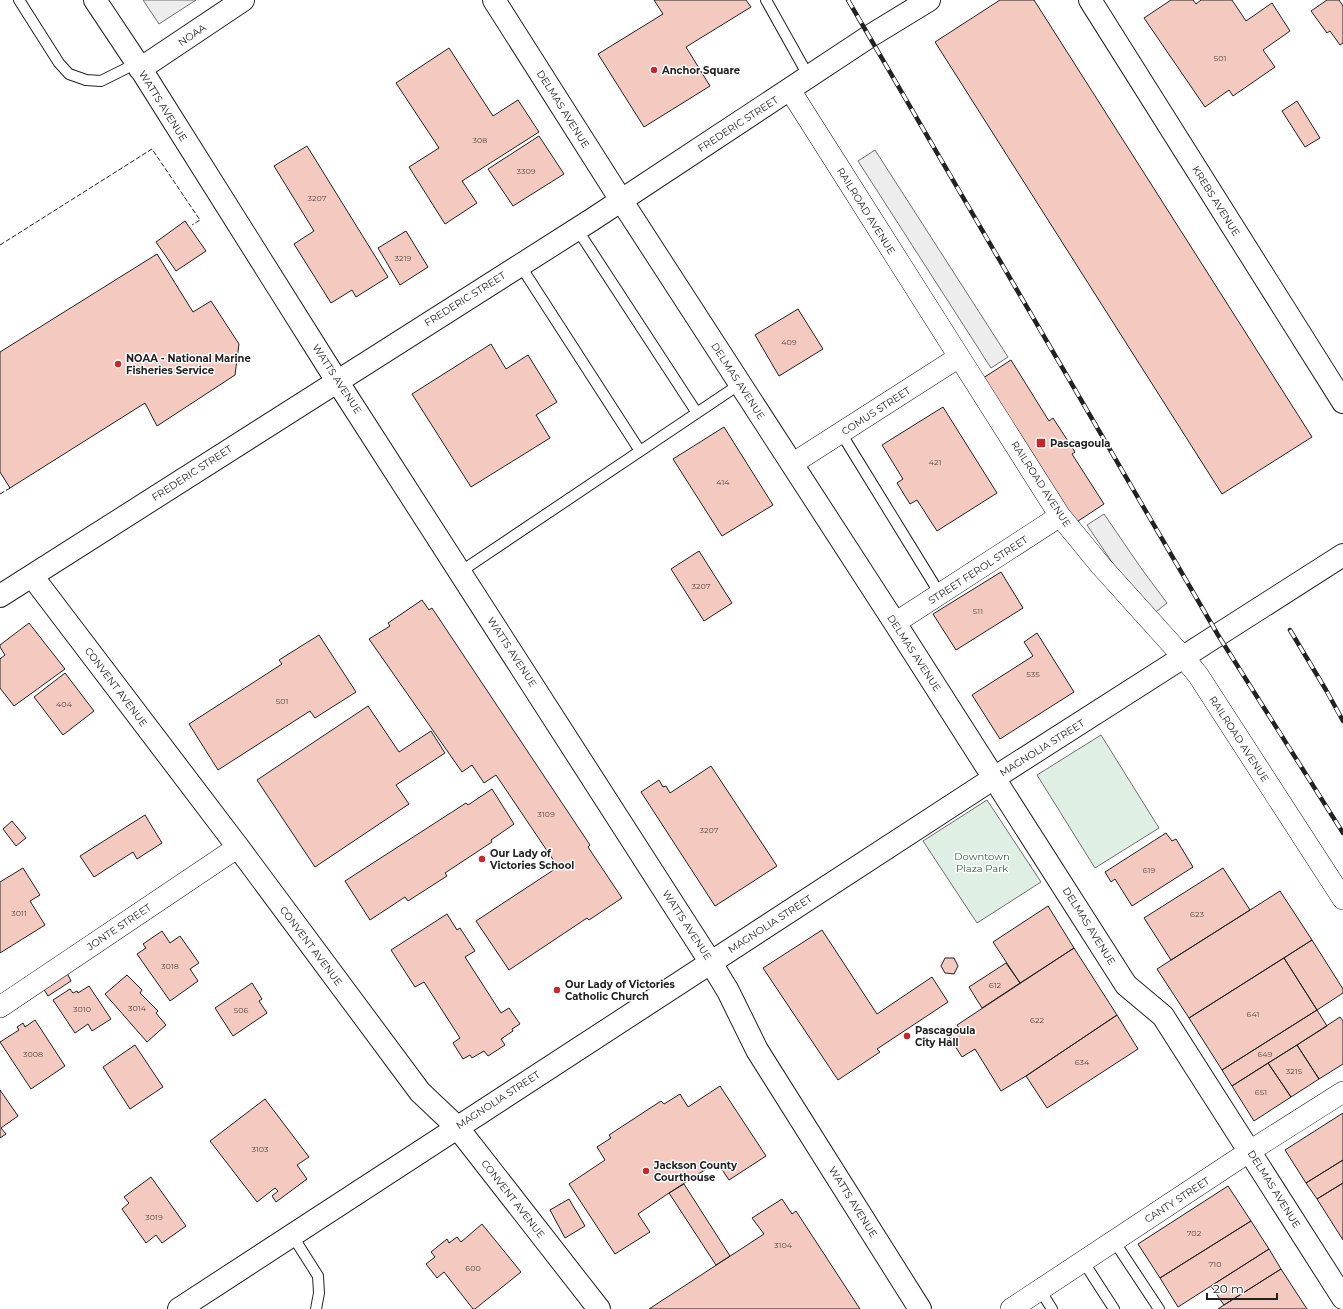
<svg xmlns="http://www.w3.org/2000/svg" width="1343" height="1309" font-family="Montserrat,sans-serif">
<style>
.green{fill:#e0efe3;stroke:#6f6f6f}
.parking{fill:#ededed;stroke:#6f6f6f}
.building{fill:#f3c9c0;stroke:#222}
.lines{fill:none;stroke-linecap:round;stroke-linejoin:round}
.service-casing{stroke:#222;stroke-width:12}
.minor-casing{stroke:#222;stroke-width:22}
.tertiary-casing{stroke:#222;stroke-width:24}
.service{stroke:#fff;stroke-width:10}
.minor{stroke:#fff;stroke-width:21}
.tertiary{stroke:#fff;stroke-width:22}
.rail-casing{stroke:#222;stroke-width:4.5}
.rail{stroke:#fff;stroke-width:3;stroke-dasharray:9;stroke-linecap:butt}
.fence{stroke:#222;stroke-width:1;stroke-dasharray:5 2;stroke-linecap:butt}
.poi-dot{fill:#c62828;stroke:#fff;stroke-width:1.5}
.labels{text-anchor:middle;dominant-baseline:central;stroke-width:3;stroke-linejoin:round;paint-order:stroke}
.number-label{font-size:8px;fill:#564c4a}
.street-label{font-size:10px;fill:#222;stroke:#fff}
.poi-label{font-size:10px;font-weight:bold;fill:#222;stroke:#fff;text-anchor:start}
.park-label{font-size:10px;fill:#2f5e38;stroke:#fff}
</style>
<rect width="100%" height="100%" fill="#fff"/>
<path class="green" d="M 1101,735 L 1159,828 L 1095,868 L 1037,775 Z
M 987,800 L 1041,882 L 977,923 L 923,841 Z"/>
<path class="parking" d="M 143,0 L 196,0 L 159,24 Z
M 875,150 L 1008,357 L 991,368 L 858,161 Z
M 1104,514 L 1141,568 L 1167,603 L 1152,615 L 1124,580 L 1087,525 Z"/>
<path class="building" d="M 654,0 L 746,0 L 751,7 L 686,47 L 710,86 L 644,127 L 598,54 L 663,14 Z
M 1000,0 L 1034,0 L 1312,437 L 1222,494 L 935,42 Z
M 1171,0 L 1193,0 L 1196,4 L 1201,0 L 1232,0 L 1246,21 L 1272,3 L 1290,31 L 1263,50 L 1275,67 L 1233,96 L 1229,90 L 1205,107 L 1144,18 Z
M 1327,0 L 1339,0 L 1343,6 L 1343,43 L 1340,45 L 1330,31 L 1327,33 L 1311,11 Z
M 449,48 L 493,116 L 518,100 L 539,132 L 462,181 L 477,203 L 445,224 L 409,167 L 439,148 L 396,83 Z
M 1297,101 L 1320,138 L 1305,147 L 1282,111 Z
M 539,136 L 564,174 L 513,206 L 488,169 Z
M 307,146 L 388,277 L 356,297 L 352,290 L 331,303 L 294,244 L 314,231 L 274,166 Z
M 185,221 L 206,251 L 176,271 L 156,242 Z
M 406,231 L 428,267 L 400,285 L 378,248 Z
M 157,254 L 193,312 L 211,301 L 239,344 L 235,375 L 157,426 L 145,403 L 10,488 L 0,472 L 0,352 Z
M 798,309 L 823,349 L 779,376 L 755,335 Z
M 491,344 L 506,369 L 528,355 L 557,402 L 536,415 L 550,438 L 471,487 L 412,394 Z
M 1011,360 L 1049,421 L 1053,418 L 1075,452 L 1072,454 L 1104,504 L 1069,527 L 977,382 Z
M 943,407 L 997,493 L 937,531 L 917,500 L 910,504 L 897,483 L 903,479 L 882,445 Z
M 724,427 L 773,505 L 722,536 L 673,459 Z
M 699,551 L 732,603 L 704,621 L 671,569 Z
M 1001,572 L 1023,608 L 956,650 L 933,614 Z
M 422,600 L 429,610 L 432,608 L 590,845 L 588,847 L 622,898 L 589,920 L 587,918 L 509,970 L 476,921 L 558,867 L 496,775 L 484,783 L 472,765 L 462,772 L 369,639 L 390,626 L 388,623 Z
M 29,623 L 65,669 L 14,706 L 0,688 L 0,659 L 5,655 L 0,647 L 0,645 Z
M 1037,633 L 1074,692 L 1000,739 L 972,695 L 1033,656 L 1024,642 Z
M 319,635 L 356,692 L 315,718 L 310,711 L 218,770 L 189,724 L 282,664 L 279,660 Z
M 65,673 L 94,711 L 63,735 L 34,697 Z
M 368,706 L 399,752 L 431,731 L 445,753 L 396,785 L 409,804 L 315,867 L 257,780 Z
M 711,766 L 777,866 L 715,906 L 641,792 L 659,780 L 663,787 L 666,786 L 670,793 Z
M 492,789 L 514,824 L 491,840 L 492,842 L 445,873 L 447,876 L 408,901 L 405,897 L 370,920 L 345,881 L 466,803 L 468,805 Z
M 145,815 L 162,843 L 137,859 L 133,852 L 94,877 L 80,856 Z
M 12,821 L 26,838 L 16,846 L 3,829 Z
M 1166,833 L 1172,841 L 1176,839 L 1193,867 L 1132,906 L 1115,879 L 1111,882 L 1105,872 Z
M 23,868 L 40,895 L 30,901 L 45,925 L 0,953 L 0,882 Z
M 1223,868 L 1250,910 L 1171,960 L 1144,918 Z
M 1280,891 L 1312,940 L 1189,1018 L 1157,969 Z
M 1048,906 L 1074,948 L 1020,983 L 993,942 Z
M 447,914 L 457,930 L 460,928 L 475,951 L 465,957 L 501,1013 L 509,1008 L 520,1024 L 512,1029 L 513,1031 L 501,1039 L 505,1045 L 488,1056 L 484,1051 L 472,1058 L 470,1055 L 463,1059 L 453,1043 L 460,1038 L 424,982 L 415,987 L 391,950 Z
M 822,930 L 877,1014 L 932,977 L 948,1002 L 877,1049 L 880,1052 L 838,1080 L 763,968 Z
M 162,931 L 170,943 L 180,936 L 199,963 L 190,969 L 198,981 L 170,1001 L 137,954 L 146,948 L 143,944 Z
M 1312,940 L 1343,989 L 1343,993 L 1317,1010 L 1284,958 Z
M 1074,948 L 1117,1015 L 1026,1076 L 1001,1091 L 975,1049 L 962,1057 L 948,1035 L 959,1028 L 957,1025 Z
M 945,958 L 954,958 L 958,966 L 954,974 L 945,973 L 941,966 Z
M 1284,958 L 1317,1010 L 1222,1070 L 1189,1018 Z
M 1006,963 L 1020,983 L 982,1008 L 969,987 Z
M 67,973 L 71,981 L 48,996 L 43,988 Z
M 127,975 L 142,990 L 140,993 L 158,1011 L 156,1013 L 166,1025 L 147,1042 L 105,994 Z
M 252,983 L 262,999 L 259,1001 L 267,1013 L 233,1036 L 215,1008 Z
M 89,986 L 111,1019 L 92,1031 L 88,1024 L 75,1033 L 53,1000 L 70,989 L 73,993 L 77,991 L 78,993 Z
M 1317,1010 L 1327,1026 L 1232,1086 L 1222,1070 Z
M 1117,1015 L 1138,1049 L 1047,1108 L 1026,1076 Z
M 1340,1017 L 1343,1021 L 1343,1064 L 1319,1079 L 1297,1045 Z
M 35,1020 L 65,1066 L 31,1089 L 0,1042 L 19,1030 L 17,1027 L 23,1023 L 25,1027 Z
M 135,1045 L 163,1087 L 130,1109 L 103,1067 Z
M 1297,1045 L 1319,1079 L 1291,1097 L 1268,1063 Z
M 1268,1063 L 1291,1097 L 1254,1121 L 1232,1086 Z
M 720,1086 L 766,1156 L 729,1180 L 717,1162 L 669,1193 L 638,1214 L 650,1232 L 615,1254 L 569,1184 L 605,1160 L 597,1147 L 611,1138 L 609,1135 L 661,1101 L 664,1104 L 680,1094 L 688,1107 Z
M 0,1090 L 18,1116 L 1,1128 L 6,1134 L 0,1138 Z
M 265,1099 L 309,1157 L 297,1165 L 307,1179 L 276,1202 L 272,1196 L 278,1191 L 275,1188 L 257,1202 L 210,1141 Z
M 1343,1113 L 1343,1160 L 1306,1183 L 1285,1150 Z
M 1343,1160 L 1343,1183 L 1317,1199 L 1306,1183 Z
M 151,1177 L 186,1226 L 162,1243 L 156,1235 L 146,1243 L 122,1209 L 129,1203 L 124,1197 Z
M 1343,1183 L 1343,1240 L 1317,1199 Z
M 684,1184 L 730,1256 L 716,1265 L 669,1193 Z
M 1228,1186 L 1251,1221 L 1160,1278 L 1138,1244 Z
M 569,1199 L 585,1226 L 565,1238 L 550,1210 Z
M 782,1199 L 792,1214 L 796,1211 L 860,1309 L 649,1309 L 764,1234 L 752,1218 Z
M 1251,1221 L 1269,1249 L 1178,1307 L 1160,1278 Z
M 482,1224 L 521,1272 L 475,1309 L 473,1309 L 444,1272 L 437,1278 L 426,1264 L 435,1257 L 431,1252 L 447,1239 L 449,1243 L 457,1237 L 461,1242 Z
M 1269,1249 L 1281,1269 L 1224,1305 L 1211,1286 Z
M 1281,1269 L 1307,1309 L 1218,1309 L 1224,1305 Z"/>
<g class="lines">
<g class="service-casing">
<path id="service" d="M 19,0 L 59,63 L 69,74 L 86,80 L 101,81 L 137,63
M 766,0 L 809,77
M 577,229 L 697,413
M 520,265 L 640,451
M 841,433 L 940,594
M 460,572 L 740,384
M 292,1235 L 318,1276 L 319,1293 L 316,1309
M 1114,1241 L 1159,1309
M 1083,1261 L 1114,1309
M 1040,1290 L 1052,1309"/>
</g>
<g class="minor-casing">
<path id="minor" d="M 790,90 L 1060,516 L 1101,566 L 1184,658 L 1198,675 L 1343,899
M 792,464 L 959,357
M 895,623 L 1060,516
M 0,1007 L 238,847
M 1011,1309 L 1250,1151 L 1343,1092"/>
</g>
<g class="tertiary-casing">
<path id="tertiary" d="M 95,0 L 137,63 L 337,381 L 711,963 L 728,991 L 757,1050 L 920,1309
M 494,0 L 621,200 L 895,623 L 1126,985 L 1163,1016 L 1343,1298
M 1090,0 L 1343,402
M 140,69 L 243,0
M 32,576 L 238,847 L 420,1092 L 457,1127 L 599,1309
M 0,596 L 593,219 L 870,36 L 929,0
M 179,1309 L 994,778 L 1343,555"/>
</g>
<use href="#service" class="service"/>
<use href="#minor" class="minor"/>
<use href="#tertiary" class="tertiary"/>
<g class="rail-casing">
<path id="rail" d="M 848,0 L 1218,635 L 1343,833
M 1290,630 L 1326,690 L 1343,721"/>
</g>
<use href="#rail" class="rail"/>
<path class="fence" d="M 0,245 L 152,149 L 200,220 L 192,225
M 0,494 L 10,488"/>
</g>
<g class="poi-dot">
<circle cx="654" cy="70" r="4"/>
<circle cx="118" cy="364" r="4"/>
<rect x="1036" y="438" width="10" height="10" rx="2"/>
<circle cx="482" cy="859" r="4"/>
<circle cx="557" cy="990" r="4"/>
<circle cx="907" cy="1036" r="4"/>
<circle cx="646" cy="1171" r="4"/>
</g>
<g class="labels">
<g class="number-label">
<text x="1220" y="58">501</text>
<text x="480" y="140">308</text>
<text x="526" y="171">3309</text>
<text x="317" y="198">3207</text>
<text x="403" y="258">3219</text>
<text x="789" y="342">409</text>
<text x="935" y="462">421</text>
<text x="723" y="482">414</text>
<text x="701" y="586">3207</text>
<text x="978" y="611">511</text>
<text x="1033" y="674">535</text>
<text x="282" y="701">501</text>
<text x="64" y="704">404</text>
<text x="546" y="814">3109</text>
<text x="709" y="830">3207</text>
<text x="1149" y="870">619</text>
<text x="19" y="913">3011</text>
<text x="1197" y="914">623</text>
<text x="170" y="966">3018</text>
<text x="995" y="985">612</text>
<text x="137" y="1008">3014</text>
<text x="82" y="1009">3010</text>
<text x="241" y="1010">506</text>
<text x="1253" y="1014">641</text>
<text x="1037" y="1020">622</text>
<text x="33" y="1054">3008</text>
<text x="1265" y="1054">649</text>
<text x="1082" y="1062">634</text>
<text x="1294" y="1071">3215</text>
<text x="1261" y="1092">651</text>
<text x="260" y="1149">3103</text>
<text x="154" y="1217">3019</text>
<text x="1194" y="1233">702</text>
<text x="783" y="1245">3104</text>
<text x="1215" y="1264">710</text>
<text x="473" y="1268">600</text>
</g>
<g class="street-label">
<text transform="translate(192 35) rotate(-34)">NOAA</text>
<text transform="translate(163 106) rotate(58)">WATTS AVENUE</text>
<text transform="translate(563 109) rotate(58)">DELMAS AVENUE</text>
<text transform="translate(738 124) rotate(-33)">FREDERIC STREET</text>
<text transform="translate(1216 201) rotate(58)">KREBS AVENUE</text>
<text transform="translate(866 211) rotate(58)">RAILROAD AVENUE</text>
<text transform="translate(465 299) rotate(-32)">FREDERIC STREET</text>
<text transform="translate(337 379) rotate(57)">WATTS AVENUE</text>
<text transform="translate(738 381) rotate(57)">DELMAS AVENUE</text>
<text transform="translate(876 411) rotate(-33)">COMUS STREET</text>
<text transform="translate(192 473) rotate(-33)">FREDERIC STREET</text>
<text transform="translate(1041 484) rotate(57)">RAILROAD AVENUE</text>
<text transform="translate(978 570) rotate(-33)">STREET FEROL STREET</text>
<text transform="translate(512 652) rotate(57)">WATTS AVENUE</text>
<text transform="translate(914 653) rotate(57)">DELMAS AVENUE</text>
<text transform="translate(116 687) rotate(53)">CONVENT AVENUE</text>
<text transform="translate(1239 739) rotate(57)">RAILROAD AVENUE</text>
<text transform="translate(1042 748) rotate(-32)">MAGNOLIA STREET</text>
<text transform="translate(770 924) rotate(-33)">MAGNOLIA STREET</text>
<text transform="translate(687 925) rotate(57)">WATTS AVENUE</text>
<text transform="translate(1089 926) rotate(58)">DELMAS AVENUE</text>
<text transform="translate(119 927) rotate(-34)">JONTE STREET</text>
<text transform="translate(311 946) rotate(53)">CONVENT AVENUE</text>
<text transform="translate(498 1100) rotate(-33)">MAGNOLIA STREET</text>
<text transform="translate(1274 1189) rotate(58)">DELMAS AVENUE</text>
<text transform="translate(513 1199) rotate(52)">CONVENT AVENUE</text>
<text transform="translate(1177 1200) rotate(-33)">CANTY STREET</text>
<text transform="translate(853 1202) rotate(58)">WATTS AVENUE</text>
</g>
<g class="poi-label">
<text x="662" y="70">Anchor Square</text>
<text x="126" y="358">NOAA - National Marine<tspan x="126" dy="12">Fisheries Service</tspan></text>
<text x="1050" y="443">Pascagoula</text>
<text x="490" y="853">Our Lady of<tspan x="490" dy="12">Victories School</tspan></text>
<text x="565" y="984">Our Lady of Victories<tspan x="565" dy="12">Catholic Church</tspan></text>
<text x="915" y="1030">Pascagoula<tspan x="915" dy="12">City Hall</tspan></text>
<text x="654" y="1165">Jackson County<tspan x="654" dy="12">Courthouse</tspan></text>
</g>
<g class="park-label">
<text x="982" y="856">Downtown<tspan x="982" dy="12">Plaza Park</tspan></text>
</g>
</g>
<path d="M1207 1293v6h70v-6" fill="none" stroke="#222222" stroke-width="2"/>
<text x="1213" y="1293" font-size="12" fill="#222222" stroke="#ffffff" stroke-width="3" paint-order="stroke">20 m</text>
</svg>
